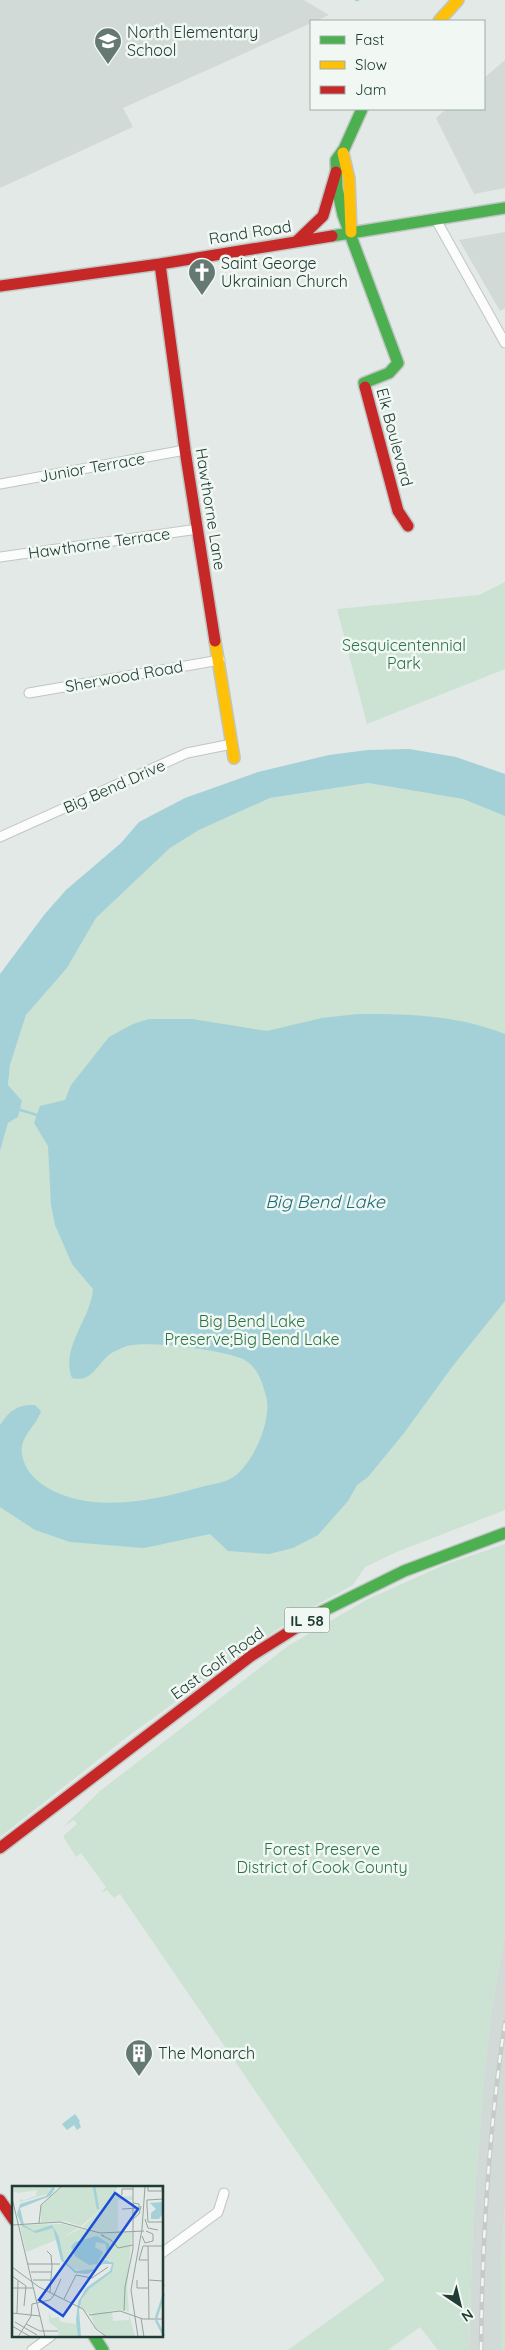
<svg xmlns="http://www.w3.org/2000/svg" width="505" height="2350" font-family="Quicksand,sans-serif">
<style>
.built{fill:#d1dad6}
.green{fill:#cce2d2}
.water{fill:#a3d1d7}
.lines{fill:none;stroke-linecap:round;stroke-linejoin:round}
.stream{stroke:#a3d1d7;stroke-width:2.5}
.street-casing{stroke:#c0c6c3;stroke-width:11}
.fast-casing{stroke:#bfc6c3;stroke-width:14}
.slow-casing{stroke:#bfc6c3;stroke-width:14}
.jam-casing{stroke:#bfc6c3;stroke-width:14}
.street{stroke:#fbfcfb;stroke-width:9}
.fast{stroke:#4caf50;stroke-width:11}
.slow{stroke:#ffc107;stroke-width:11}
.jam{stroke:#c62828;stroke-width:11}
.rail-casing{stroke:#c7cac9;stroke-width:4.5}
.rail{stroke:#f1f8f4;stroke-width:2.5;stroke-dasharray:8;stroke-linecap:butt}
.labels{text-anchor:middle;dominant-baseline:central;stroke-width:5;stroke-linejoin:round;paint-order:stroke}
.shield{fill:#f1f8f4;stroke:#5f746e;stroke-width:1}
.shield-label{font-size:15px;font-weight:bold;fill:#213c34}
.poi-label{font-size:16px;fill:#213c34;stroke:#f1f8f4;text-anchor:start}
.street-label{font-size:16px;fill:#213c34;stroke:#f1f8f4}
.park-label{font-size:16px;fill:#2b7346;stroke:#f1f8f4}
.water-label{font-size:18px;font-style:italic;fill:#1b6a78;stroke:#f1f8f4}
.inset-river{fill:none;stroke:#a3d1d7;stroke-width:2.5}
.inset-road{fill:none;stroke:#95a49f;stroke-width:1}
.view{fill:#1d4ed8;fill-opacity:0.15;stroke:#1d4ed8;stroke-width:2.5}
.inset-edge{fill:none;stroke:#213c34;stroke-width:2.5}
</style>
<rect width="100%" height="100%" fill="#e3e9e6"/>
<path class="built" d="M 0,0 L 304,0 L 329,15 L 123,108 L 133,127 L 0,188 Z
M 505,60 L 505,188 L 474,194 L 436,118 L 446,109 L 484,109 L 484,78 Z
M 505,232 L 505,308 L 500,311 L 459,240 Z
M 505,1935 L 505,2204 L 501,2265 L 501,2350 L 469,2350 L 473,2217 L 484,2077 L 492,2007 Z"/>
<path class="green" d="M 505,582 L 505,669 L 367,724 L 337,609 L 479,595 Z
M 368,783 L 463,799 L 505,816 L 505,1510 L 399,1551 L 365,1567 L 353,1585 L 302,1613 L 244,1652 L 127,1737 L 0,1837 L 0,1151 L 8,1123 L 18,1117 L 22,1101 L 8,1086 L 10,1065 L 26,1015 L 67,968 L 96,918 L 170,848 L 199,830 L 270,798 Z
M 505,1544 L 505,1935 L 492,2007 L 484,2077 L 473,2217 L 469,2350 L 438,2350 L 420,2327 L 388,2350 L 288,2350 L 385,2280 L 120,1894 L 114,1898 L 107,1890 L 101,1893 L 106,1887 L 81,1853 L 76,1857 L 64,1838 L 64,1835 L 77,1824 L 74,1820 L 63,1827 L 100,1791 L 288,1646 L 366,1600 L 444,1565 Z
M 505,2204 L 505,2350 L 501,2350 L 501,2265 Z"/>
<path class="water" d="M 409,749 L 456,757 L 505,774 L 505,816 L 463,799 L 368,783 L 270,798 L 199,830 L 170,848 L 96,918 L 67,968 L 26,1015 L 10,1065 L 8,1085 L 22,1101 L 18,1117 L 8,1123 L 0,1151 L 0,974 L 44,915 L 66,890 L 121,843 L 139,822 L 185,798 L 258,772 L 329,755 L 368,750 Z
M 358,1014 C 410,1014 456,1015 505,1034 L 505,1301 L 452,1367 L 404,1433 L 368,1477 L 357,1485 L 348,1501 L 318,1535 L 293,1548 L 269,1554 L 228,1551 L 210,1534 L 144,1548 L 70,1542 L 35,1530 L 0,1507 L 0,1425 C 9,1411 17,1404 35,1405 L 41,1411 C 36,1427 19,1436 22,1455 C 25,1470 34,1479 46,1487 C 92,1515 156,1500 205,1486 C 213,1484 223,1483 230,1479 C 252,1468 273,1419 266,1396 C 262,1382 258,1367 243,1359 C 224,1350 147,1340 127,1346 C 122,1348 114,1351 110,1354 C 96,1365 92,1383 72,1378 C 60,1348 91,1319 93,1289 L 72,1264 L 55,1225 L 51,1205 L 48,1146 L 34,1123 L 40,1106 L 65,1100 L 71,1085 L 109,1037 L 133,1024 L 149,1019 L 192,1019 L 267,1031 L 322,1018 Z
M 75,2114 L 80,2121 L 79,2122 L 81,2127 L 77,2130 L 74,2125 L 67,2130 L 62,2124 Z"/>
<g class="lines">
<path class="stream" d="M 356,0 L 358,0
M 17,1109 L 37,1115"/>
<g class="street-casing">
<path id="street" d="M 435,218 L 505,343
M 0,484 L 185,450
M 0,557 L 198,529
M 29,693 L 220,660
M 0,837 L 187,753 L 232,744
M 162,2253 L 218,2212 L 224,2193
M 32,2350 L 51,2336"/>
</g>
<g class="fast-casing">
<path id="fast" d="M 362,109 L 344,149 L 336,160 L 337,188 L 343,215 L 398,363 L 389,373 L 364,383 L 365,387
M 332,236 L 505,208
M 321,1612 L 404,1571 L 505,1533
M 94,2336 L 103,2350"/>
</g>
<g class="slow-casing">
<path id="slow" d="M 439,21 L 458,0
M 343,153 L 349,179 L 351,232
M 215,641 L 234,758"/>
</g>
<g class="jam-casing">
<path id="jam" d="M 297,241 L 323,216 L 336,172
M 160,264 L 185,450 L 215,641
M 0,286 L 160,264 L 332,236
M 365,387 L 398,511 L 408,526
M 0,1848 L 251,1656 L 321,1612
M 0,2200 L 14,2220"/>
</g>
<use href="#street" class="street"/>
<use href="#fast" class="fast"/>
<use href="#slow" class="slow"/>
<use href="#jam" class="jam"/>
<g class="rail-casing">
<path id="rail" d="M 481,2350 C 482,2240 489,2130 505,2022"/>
</g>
<use href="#rail" class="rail"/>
</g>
<defs>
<g id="school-pin" transform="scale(1.4375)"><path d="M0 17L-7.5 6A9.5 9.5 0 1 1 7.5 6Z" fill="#657972" stroke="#f1f8f4"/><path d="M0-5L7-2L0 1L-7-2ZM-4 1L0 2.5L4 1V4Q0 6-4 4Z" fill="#fff"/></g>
<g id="church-pin" transform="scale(1.4375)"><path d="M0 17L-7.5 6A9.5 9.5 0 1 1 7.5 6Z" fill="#657972" stroke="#f1f8f4"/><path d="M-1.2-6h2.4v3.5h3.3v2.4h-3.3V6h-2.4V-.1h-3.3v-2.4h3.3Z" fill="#fff"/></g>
<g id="building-pin" transform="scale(1.4375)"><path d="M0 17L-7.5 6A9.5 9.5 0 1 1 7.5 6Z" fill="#657972" stroke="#f1f8f4"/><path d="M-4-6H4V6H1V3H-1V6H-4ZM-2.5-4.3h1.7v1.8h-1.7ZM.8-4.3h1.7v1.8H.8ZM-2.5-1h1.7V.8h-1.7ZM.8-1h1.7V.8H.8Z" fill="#fff"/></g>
</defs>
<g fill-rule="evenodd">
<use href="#school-pin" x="108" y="41"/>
<use href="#church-pin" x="202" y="272"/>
<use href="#building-pin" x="139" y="2053"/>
</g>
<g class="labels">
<rect class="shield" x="284.5" y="1607.5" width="45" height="25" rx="4"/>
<g class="shield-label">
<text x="307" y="1620">IL 58</text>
</g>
<g class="poi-label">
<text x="127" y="32">North Elementary<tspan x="127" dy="18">School</tspan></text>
<text x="221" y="263">Saint George<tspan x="221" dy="18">Ukrainian Church</tspan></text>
<text x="158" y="2053">The Monarch</text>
</g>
<g class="street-label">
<text transform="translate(250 232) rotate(-9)">Rand Road</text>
<text transform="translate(395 437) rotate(75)">Elk Boulevard</text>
<text transform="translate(92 467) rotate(-10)">Junior Terrace</text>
<text transform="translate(211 509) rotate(81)">Hawthorne Lane</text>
<text transform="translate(99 543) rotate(-8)">Hawthorne Terrace</text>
<text transform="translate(124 676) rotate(-10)">Sherwood Road</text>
<text transform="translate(114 786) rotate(-24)">Big Bend Drive</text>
<text transform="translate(217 1663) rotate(-36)">East Golf Road</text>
</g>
<g class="park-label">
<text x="404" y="645">Sesquicentennial<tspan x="404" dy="18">Park</tspan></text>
<text x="252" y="1321">Big Bend Lake<tspan x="252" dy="18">Preserve;Big Bend Lake</tspan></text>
<text x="322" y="1849">Forest Preserve<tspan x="322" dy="18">District of Cook County</tspan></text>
</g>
<g class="water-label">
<text x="325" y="1201">Big Bend Lake</text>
</g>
</g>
<g transform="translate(12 2186)">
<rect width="151" height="151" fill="#e3e9e6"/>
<path d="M 0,0 L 40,0 L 35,8 L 8,16 L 8,13 L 12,14 L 24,10 L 25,4 L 6,7 L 0,5 ZM 51,0 L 105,0 L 105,3 L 90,22 L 69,40 L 53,35 L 29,36 L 29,20 ZM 106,6 L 106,11 L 121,10 L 121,14 L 106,14 L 106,45 L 93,46 L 71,41 ZM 50,38 L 66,42 L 50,52 L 68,43 L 120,46 L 115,102 L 117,126 L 112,124 L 93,125 L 100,126 L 101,135 L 117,134 L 117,127 L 123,151 L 96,151 L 83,141 L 79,129 L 83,126 L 77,128 L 68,121 L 74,105 L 100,86 L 102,80 L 98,74 L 76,85 L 59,83 L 52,75 L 47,51 L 43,45 L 44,54 L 14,66 L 8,39 ZM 37,126 L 39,132 L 46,131 L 49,136 L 65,138 L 66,151 L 47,151 L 46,143 L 37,136 Z" fill="#cce2d2"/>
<path d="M 41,0 L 43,3 L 38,10 L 8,22 L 12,39 L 22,45 L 40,39 L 47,51 L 52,75 L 64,85 L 82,83 L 93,74 L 102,77 L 100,86 L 77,103 L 70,113 L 67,124 L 69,151 L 66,151 L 64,134 L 66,116 L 74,102 L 98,85 L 100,78 L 91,78 L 76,88 L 63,87 L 49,74 L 41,42 L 24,47 L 10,40 L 5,28 L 8,18 L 34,10 ZM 151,16 L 151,27 L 147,33 L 139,33 L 139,27 L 144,23 L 138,17 ZM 85,50 L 97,58 L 99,63 L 94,66 L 94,58 L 84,56 L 83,61 L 91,66 L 85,78 L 77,79 L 63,70 L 59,61 L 63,56 Z" fill="#a3d1d7"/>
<path class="inset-river" d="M 82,0 L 86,23M 144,132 L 152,108M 144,134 L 152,150"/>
<path class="inset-road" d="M 136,0 L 136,5 L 150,5 L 150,0M 110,9 L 110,3 L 121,3M 0,12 L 33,151M 152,13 L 135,14 L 135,20 L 136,36 L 152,36M 110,23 L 127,22 L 127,18 L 121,17M 121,33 L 127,28 L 129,20M 133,33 L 136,42 L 146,44M 27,37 L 29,19 L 50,0M 0,39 L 48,36 L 88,47 L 132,45M 92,50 L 89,49 L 99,54 L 106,62 L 121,59M 130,50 L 133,57 L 141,55 L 141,48 L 134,45M 136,60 L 137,133M 35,65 L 39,69 L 40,80 L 38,106M 136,74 L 127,74 L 131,60 L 152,60M 16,78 L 48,78M 0,81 L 27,101 L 71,123 L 84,143 L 95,151M 19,86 L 40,86M 64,89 L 80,92 L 96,81M 0,90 L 14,100 L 12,120M 21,94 L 39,94M 125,94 L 125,102 L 137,102M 137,94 L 151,95 L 152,100M 0,102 L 21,102M 42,109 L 49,93M 52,113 L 64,89M 112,125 L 113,101 L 121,63 L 121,0M 0,127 L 28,130M 5,127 L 6,95M 77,129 L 108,125 L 131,133 L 152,133M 129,132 L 132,151M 3,136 L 25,149M 14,138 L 28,145M 0,140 L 19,151M 28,145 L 46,145M 6,151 L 19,130 L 20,118 L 38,114 L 42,109M 126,151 L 119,104 L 130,43 L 133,0"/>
<path class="view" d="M 103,7 L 126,23 L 51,130 L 27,114 Z"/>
<rect width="151" height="151" class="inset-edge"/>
</g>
<rect x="310" y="20" width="175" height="90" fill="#f1f8f4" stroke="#9eada7"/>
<rect x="320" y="36" width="25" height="8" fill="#4caf50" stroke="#9eada7"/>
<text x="355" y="45" font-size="15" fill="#213c34">Fast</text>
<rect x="320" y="61" width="25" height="8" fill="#ffc107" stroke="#9eada7"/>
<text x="355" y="70" font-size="15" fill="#213c34">Slow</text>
<rect x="320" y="86" width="25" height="8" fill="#c62828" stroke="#9eada7"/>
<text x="355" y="95" font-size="15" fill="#213c34">Jam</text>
<g transform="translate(460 2305) rotate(145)" stroke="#f1f8f4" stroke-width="4" paint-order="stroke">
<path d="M0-4L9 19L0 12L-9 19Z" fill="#213c34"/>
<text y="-8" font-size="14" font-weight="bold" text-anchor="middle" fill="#213c34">N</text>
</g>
</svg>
